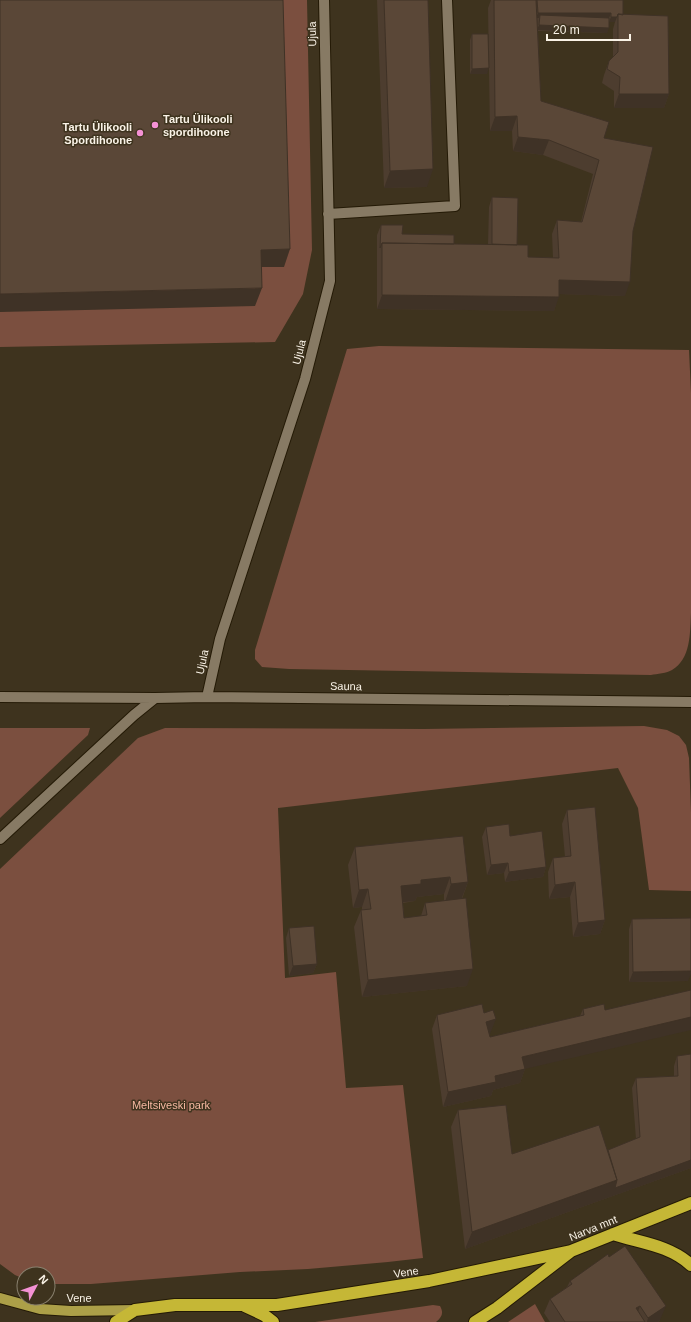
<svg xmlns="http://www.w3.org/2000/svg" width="691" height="1322" font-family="Helvetica,sans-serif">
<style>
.green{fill:#7b4f3f}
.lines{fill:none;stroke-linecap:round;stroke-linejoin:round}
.minor-casing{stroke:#241a06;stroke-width:12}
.major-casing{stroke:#241a06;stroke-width:12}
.highway-casing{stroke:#241a06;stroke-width:14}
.minor{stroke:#877a64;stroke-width:10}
.major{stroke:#ac9f48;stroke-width:10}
.highway{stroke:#c5b736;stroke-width:12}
.wall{fill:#4d3d2f;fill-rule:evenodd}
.shaded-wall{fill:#3f3226}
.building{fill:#5a4737;stroke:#3f3226}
.poi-dot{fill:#f491d4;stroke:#3e331e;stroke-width:1.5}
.labels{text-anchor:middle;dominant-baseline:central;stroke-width:3;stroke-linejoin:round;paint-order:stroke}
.street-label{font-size:11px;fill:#faf3e7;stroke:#3e331e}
.poi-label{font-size:11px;font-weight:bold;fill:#faf3e7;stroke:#3e331e;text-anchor:start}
.park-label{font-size:11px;fill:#f6b8a1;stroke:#3e331e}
</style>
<rect width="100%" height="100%" fill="#3e331e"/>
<path class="green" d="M 0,0 L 307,0 L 312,250 L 303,294 L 275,342 L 0,347 Z
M 379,346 L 689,350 L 691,393 L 691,613 C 690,633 691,659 672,670 C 667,673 657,674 651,675 L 289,669 L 262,667 L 255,659 L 255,650 L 347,349 Z
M 644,726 L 667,730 L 679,736 L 686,745 L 689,758 L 691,812 L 691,891 L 649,890 L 638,808 L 618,768 L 278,808 L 285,978 L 336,972 L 346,1088 L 403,1085 L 423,1258 L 388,1262 L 308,1269 L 240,1272 L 91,1284 L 48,1284 L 48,1274 L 24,1274 L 24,1279 L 15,1275 L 0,1264 L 0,869 L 138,738 L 165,728 L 424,729 Z
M 0,728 L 90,728 L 88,735 L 0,818 Z
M 535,1304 L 545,1322 L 508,1322 Z
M 433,1305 L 440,1306 C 444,1313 442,1317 436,1322 L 315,1322 Z"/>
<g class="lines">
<g class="minor-casing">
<path id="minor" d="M 328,214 L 455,206 L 447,0
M 0,697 L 155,698 L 207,697 L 691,702
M 207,697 L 220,639 L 305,379 L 330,281 L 324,0
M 0,839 L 134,715 L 155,698"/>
</g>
<g class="major-casing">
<path id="major" d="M 0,1298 L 40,1309 L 71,1311 L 135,1310"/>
</g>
<g class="highway-casing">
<path id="highway" d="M 613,1234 C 641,1243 669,1245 691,1265
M 245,1306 L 264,1315 L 273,1322
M 116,1322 L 135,1310 L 175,1305 L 277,1305 L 429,1281 L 571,1251
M 475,1322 L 497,1308 L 571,1251 L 691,1203"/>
</g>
<use href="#minor" class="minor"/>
<use href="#major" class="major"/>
<use href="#highway" class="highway"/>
</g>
<path class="wall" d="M 377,0 L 428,0 L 427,187 L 384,188 Z
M 491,0 L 623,0 L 623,15 L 669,94 L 664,108 L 614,108 L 614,91 L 602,83 L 604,75 L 609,61 L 613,57 L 613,29 L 615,22 L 609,22 L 607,33 L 538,31 L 541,101 L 604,138 L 633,231 L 625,296 L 559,294 L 554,311 L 377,309 L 377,235 L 381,225 L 402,234 L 454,244 L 488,244 L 489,207 L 492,197 L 517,245 L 528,257 L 553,258 L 552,234 L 557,220 L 581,222 L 593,174 L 543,155 L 513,151 L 512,131 L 490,131 L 488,8 Z
M 472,34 L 487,74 L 470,74 L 470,40 Z
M 567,810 L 605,920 L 600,934 L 573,937 L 570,897 L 549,899 L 548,872 L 553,858 L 565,857 L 562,824 Z
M 486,827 L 510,836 L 546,867 L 543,877 L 505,882 L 504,873 L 487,875 L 482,837 Z
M 355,847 L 468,882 L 462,899 L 467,986 L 362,997 L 354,927 L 361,910 L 362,910 L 362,907 L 353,908 L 348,865 ZM 444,894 L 444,901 L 425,903 L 421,916 L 404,918 L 403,903 L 415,901 L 417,897 Z
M 632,919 L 688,981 L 629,982 L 629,929 Z
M 289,928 L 317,964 L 313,973 L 289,976 L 286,938 Z
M 604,1004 L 525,1069 L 520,1083 L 493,1090 L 491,1096 L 443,1107 L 432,1029 L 437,1015 L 484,1013 L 490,1034 L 489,1034 L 490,1037 L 580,1016 L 583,1009 Z
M 677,1056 L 691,1168 L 465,1249 L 451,1127 L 458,1110 L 512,1154 L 607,1151 L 636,1139 L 632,1088 L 636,1078 L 674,1076 L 674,1066 Z
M 609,1257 L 660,1320 L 658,1322 L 550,1322 L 544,1313 L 550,1299 L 567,1287 L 570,1281 Z"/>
<path class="shaded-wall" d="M 538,13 L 611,13 L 609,18 L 540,15 L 539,18 L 536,18 Z
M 611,17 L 617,17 L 615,22 L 609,22 Z
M 539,25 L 609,28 L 607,33 L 537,30 Z
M 489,68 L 487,74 L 470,74 L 472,69 Z
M 619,94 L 669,94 L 664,108 L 614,108 Z
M 517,116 L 512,131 L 490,131 L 495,117 Z
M 518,137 L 549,140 L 543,155 L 513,151 Z
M 433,169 L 427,187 L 384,188 L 390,171 Z
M 290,249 L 284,267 L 254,267 L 261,250 Z
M 559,280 L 630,282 L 625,296 L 554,294 Z
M 262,288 L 255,306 L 0,312 L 0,294 Z
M 382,295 L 559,297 L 554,311 L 377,309 Z
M 508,863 L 504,873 L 487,875 L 491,865 Z
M 546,867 L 543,877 L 505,882 L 509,872 Z
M 450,877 L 444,894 L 417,897 L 415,901 L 394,903 L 401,886 L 421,880 Z
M 468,882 L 461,900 L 445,902 L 451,884 Z
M 575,882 L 570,897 L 549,899 L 555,885 Z
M 368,889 L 362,907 L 353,908 L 359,890 Z
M 605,920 L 600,934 L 573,937 L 578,923 Z
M 317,964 L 313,973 L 289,976 L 293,966 Z
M 473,969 L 467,986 L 362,997 L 368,980 Z
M 691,971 L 691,974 L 688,981 L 629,982 L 633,972 Z
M 691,1017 L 691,1030 L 525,1069 L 520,1083 L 493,1090 L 491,1096 L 443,1107 L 448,1092 L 522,1057 Z
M 496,1019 L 490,1034 L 481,1036 L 486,1022 Z
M 691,1160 L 691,1168 L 465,1249 L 472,1232 L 617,1180 Z
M 640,1306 L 635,1320 L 636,1308 Z
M 666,1306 L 660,1320 L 658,1322 L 647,1322 L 648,1318 Z"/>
<path class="building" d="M 0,0 L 283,0 L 290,249 L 261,250 L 262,288 L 0,294 Z
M 384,0 L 428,0 L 433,169 L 390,171 Z
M 494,0 L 536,0 L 541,101 L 609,122 L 604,138 L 653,147 L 633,231 L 630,282 L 559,280 L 559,297 L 382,295 L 382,243 L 528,245 L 528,257 L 559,258 L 557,220 L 582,222 L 599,160 L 549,140 L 518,137 L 517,116 L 495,117 Z
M 536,0 L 623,0 L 623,15 L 618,14 L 617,17 L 611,17 L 611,13 L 538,13 L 537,0 Z
M 618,14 L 668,16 L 669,94 L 619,94 L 620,77 L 607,69 L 609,61 L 618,52 Z
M 540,15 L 609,18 L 609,28 L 539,25 Z
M 472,34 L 488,34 L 489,68 L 472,69 Z
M 492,197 L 518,198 L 517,245 L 492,244 Z
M 381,225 L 403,225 L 402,234 L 454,235 L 454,244 L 382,243 L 380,248 Z
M 595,807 L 605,920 L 578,923 L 575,882 L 555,885 L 553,858 L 571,856 L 567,810 Z
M 509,824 L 510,836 L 542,831 L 546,867 L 509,872 L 508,863 L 491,865 L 486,827 Z
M 463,836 L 468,882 L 451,884 L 450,877 L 421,880 L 421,884 L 401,886 L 404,918 L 427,915 L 425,903 L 466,898 L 473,969 L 368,980 L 361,910 L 371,909 L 368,889 L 359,890 L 355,847 Z
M 691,918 L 691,971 L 633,972 L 632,919 Z
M 314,926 L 317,964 L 293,966 L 289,928 Z
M 691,990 L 691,1017 L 522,1057 L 525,1069 L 495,1076 L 496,1082 L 448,1092 L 437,1015 L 482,1004 L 484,1013 L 493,1010 L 496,1019 L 486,1022 L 490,1037 L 584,1015 L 583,1009 L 604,1004 L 605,1010 Z
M 691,1054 L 691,1160 L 615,1188 L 617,1180 L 608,1150 L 640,1137 L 636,1078 L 678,1076 L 677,1056 Z
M 506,1105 L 512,1154 L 599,1125 L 617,1180 L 472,1232 L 458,1110 Z
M 625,1246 L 666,1306 L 648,1318 L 640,1306 L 636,1308 L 645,1322 L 565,1322 L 550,1299 L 572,1284 L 570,1281 L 608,1254 L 609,1257 Z"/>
<g class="poi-dot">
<circle cx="155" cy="125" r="4"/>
<circle cx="140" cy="133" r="4"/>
</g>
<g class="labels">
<g class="street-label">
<text transform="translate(312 34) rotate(-91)">Ujula</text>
<text transform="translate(299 352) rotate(-76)">Ujula</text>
<text transform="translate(202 662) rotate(-78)">Ujula</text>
<text transform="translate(346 686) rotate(1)">Sauna</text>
<text transform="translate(593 1228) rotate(-22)">Narva mnt</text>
<text transform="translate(406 1272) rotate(-9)">Vene</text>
<text x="79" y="1298">Vene</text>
</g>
<g class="poi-label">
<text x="163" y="119">Tartu Ülikooli<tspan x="163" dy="13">spordihoone</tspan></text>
<text x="132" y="127" text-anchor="end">Tartu Ülikooli<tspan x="132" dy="13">Spordihoone</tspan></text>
</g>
<g class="park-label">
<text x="171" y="1105">Meltsiveski park</text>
</g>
</g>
<g transform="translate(36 1286) rotate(49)"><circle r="19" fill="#3e331e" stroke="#89806e"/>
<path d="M0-3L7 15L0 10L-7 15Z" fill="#f491d4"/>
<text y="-6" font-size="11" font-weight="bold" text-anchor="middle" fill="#faf3e7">N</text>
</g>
<path d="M547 34v6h83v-6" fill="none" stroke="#faf3e7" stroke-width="2"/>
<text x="553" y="34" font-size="12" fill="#faf3e7" stroke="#3e331e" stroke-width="3" paint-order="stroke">20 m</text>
</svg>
